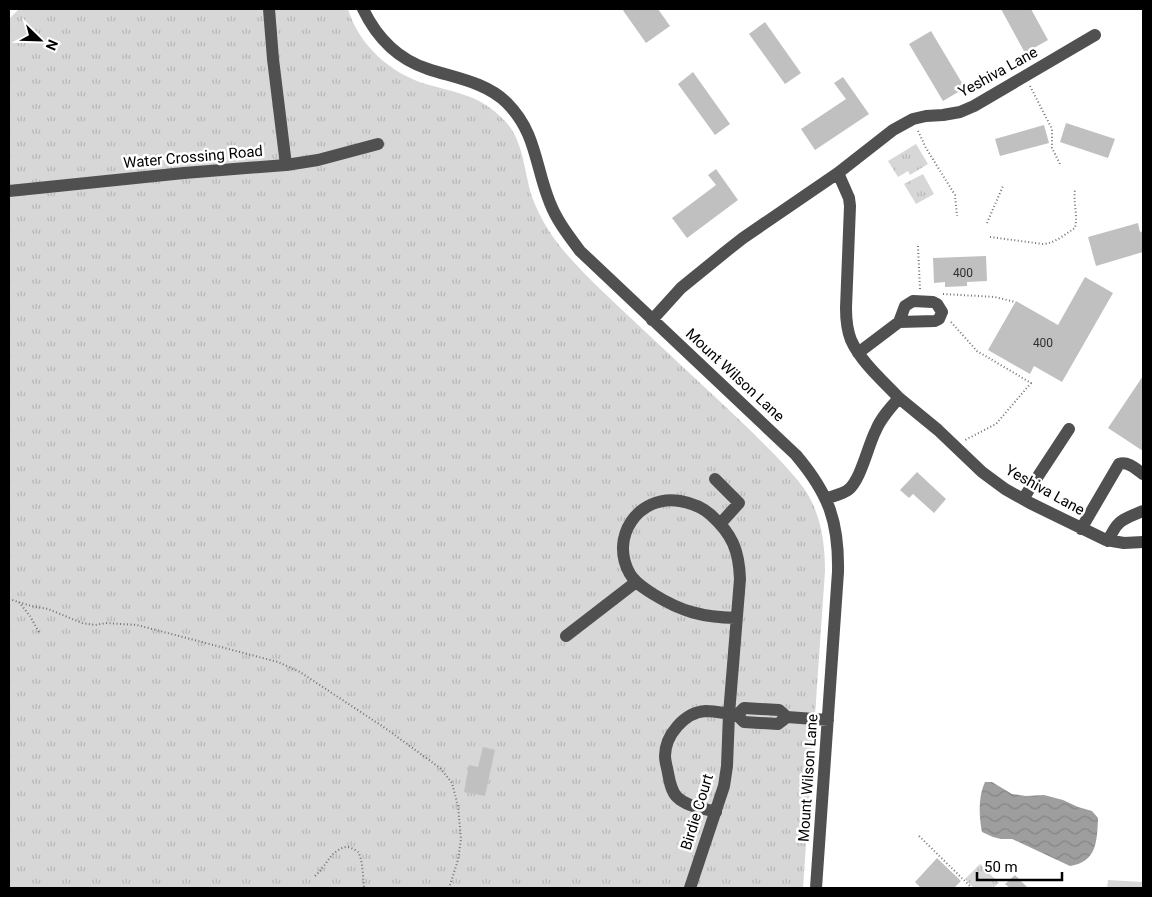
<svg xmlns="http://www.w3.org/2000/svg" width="1152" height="897" font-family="Roboto,sans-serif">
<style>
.grass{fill:url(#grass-tufts)}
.garden{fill:#d7d7d7}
.water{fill:url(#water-waves)}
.building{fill:#c0c0c0}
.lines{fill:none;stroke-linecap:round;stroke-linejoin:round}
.path{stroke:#727272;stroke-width:2;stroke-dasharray:1 2.5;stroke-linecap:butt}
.minor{stroke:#505050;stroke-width:12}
.labels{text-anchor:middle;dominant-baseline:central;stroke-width:5;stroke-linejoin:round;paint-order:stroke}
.number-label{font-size:12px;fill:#303030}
.street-label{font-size:15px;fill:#000;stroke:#fff}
</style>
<defs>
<pattern id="grass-tufts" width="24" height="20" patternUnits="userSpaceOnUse" patternTransform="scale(1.25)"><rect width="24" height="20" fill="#d7d7d7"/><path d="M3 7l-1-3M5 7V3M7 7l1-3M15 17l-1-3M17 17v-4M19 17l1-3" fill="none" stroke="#b7b7b7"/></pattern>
<pattern id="water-waves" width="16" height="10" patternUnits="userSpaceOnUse" patternTransform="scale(1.25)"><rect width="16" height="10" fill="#9e9e9e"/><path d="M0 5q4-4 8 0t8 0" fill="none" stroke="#868686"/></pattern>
</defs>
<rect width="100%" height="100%" fill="#fff"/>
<path class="grass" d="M 19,9 L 348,9 C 358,44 391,74 426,84 C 459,94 479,94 505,121 C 524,141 524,172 532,197 C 539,216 550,234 563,250 C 586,277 612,300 637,324 C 667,352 697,380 728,409 C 744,424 759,439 775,455 C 785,466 796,477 805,490 C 821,514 825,543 825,571 L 803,888 L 9,888 L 9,19 Z
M 916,144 L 928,164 L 910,175 L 908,171 L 898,177 L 888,161 Z
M 923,174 L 934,194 L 916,204 L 904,184 Z
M 980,864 L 999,883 L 993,888 L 974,888 L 965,879 Z"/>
<path class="garden" d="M 1108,880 L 1143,882 L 1143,888 L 1107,888 Z"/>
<path class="water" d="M 985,782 L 992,782 L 1012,794 L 1026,796 L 1044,795 L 1063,800 L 1078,807 L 1092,811 L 1098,818 C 1097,841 1097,862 1070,866 L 1012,839 L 1001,839 L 993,837 L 982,832 C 979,817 978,797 985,782 Z"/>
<path class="building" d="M 622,9 L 658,9 L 670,26 L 646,43 Z
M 1001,9 L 1031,9 L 1048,40 L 1025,53 Z
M 765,22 L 801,73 L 785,84 L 749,34 Z
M 931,31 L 965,88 L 943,101 L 909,44 Z
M 693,72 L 730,124 L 715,135 L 678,84 Z
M 843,77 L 869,114 L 815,150 L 801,129 L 846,99 L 834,83 Z
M 1066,123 L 1115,139 L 1108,158 L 1060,142 Z
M 1044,125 L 1049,143 L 1000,156 L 995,139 Z
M 716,169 L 738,200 L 687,238 L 672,218 L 716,185 L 708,175 Z
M 1138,223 L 1140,232 L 1143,231 L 1143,252 L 1096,266 L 1088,237 Z
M 986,256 L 987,281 L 967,282 L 967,286 L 945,287 L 945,282 L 934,283 L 933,258 Z
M 1085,277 L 1113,293 L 1062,382 L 1034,366 L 1030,374 L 988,350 L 1016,301 L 1058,325 Z
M 1143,376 L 1143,451 L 1108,428 Z
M 917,472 L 946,499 L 934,513 L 913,494 L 909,498 L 900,490 Z
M 483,747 L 495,750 L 485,796 L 464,792 L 469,765 L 478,767 Z
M 937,858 L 961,881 L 954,888 L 921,888 L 915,882 Z
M 1015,875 L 1028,888 L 1010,888 L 1005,884 Z"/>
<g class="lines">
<path class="path" d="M 1030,86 L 1052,129 L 1052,148 L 1060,164
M 918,131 L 926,148 L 955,195 L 957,216
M 987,223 L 1003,186
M 990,237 L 1043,244 C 1056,243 1065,234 1075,228 C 1078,214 1073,202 1075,190
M 918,246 L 920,289
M 943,294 L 995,297 L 1015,302
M 951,322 L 977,351 L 1031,383 L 996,424 L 965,440
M 9,599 L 31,606 L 48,609 L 82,623 L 95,625 L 106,623 L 137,625 L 278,662 L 300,672 L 385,728 L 440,768 L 452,783 L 458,806 L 461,839 L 458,860 L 449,888
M 19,602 L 30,616 L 40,634
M 919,836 L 972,888
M 315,876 C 323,869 326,862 333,854 C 337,851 342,847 347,847 C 350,847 356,850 358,852 C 363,859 363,880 364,888"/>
<path class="minor" d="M 269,9 L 273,59 L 286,165
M 363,9 C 377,38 397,59 428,69 C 455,78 486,82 507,103 C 537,133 535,167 550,203 C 557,221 569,236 580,251 L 796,455 C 829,494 839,522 838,572 L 816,888
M 9,191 L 184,173 L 286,165 L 318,160 L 378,144
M 652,320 L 681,288 L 724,253 L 743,238 L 838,173 L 893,130 L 913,119 L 926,116 L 943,115 L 960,112 L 974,106 L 1095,35
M 858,353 L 899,322 L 935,321 L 939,319 L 942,312 L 937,304 L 933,302 L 913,301 L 905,306 L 899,322
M 899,398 L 938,430 L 982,472 L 1005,489 L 1030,503 L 1106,540 L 1124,543 L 1143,542
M 715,479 L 739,503 L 720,524
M 826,499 C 833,496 842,494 848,490 C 861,480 868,445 876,430 C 881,418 890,408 899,398 C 882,380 861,362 851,340 C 847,330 846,319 846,308 L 850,206 L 849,198 L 838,173
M 1023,499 L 1069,429
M 1081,529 L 1119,464 C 1128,461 1136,469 1143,474
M 1108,541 C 1118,519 1122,520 1143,511
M 566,636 L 636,582
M 737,715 L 744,708 L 779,710 L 787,717 L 828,720
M 716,812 C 704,808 687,807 677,797 C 670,790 669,777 667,768 C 666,764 665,760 665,756 C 665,736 684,712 706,711 C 716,711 727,714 737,715 L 744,722 L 778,724 L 787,717
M 690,888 L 724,786 L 727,766 L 729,714 L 740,579 C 739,550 732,534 711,515 C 702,507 691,503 680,501 C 638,494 609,538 630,574 C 635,583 644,588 653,594 C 682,612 702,617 736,618"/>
</g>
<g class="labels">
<g class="number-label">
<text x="963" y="273">400</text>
<text x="1043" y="343">400</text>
</g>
<g class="street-label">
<text transform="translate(998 72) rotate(-29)">Yeshiva Lane</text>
<text transform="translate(193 157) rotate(-5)">Water Crossing Road</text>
<text transform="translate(735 375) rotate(43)">Mount Wilson Lane</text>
<text transform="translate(1045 490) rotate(29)">Yeshiva Lane</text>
<text transform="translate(808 778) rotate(-86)">Mount Wilson Lane</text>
<text transform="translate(697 812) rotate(-73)">Birdie Court</text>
</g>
</g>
<rect width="1152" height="897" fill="none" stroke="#000000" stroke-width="20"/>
<g transform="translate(40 40) rotate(113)" stroke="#ffffff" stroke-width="4" paint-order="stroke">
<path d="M0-4L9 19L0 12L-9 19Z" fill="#000000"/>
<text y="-8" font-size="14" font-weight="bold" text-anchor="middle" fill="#000000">N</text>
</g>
<path d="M977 872v8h85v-8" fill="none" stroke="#000000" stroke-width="2.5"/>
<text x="984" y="872" font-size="15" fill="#000000" stroke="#ffffff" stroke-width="4" paint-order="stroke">50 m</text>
</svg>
